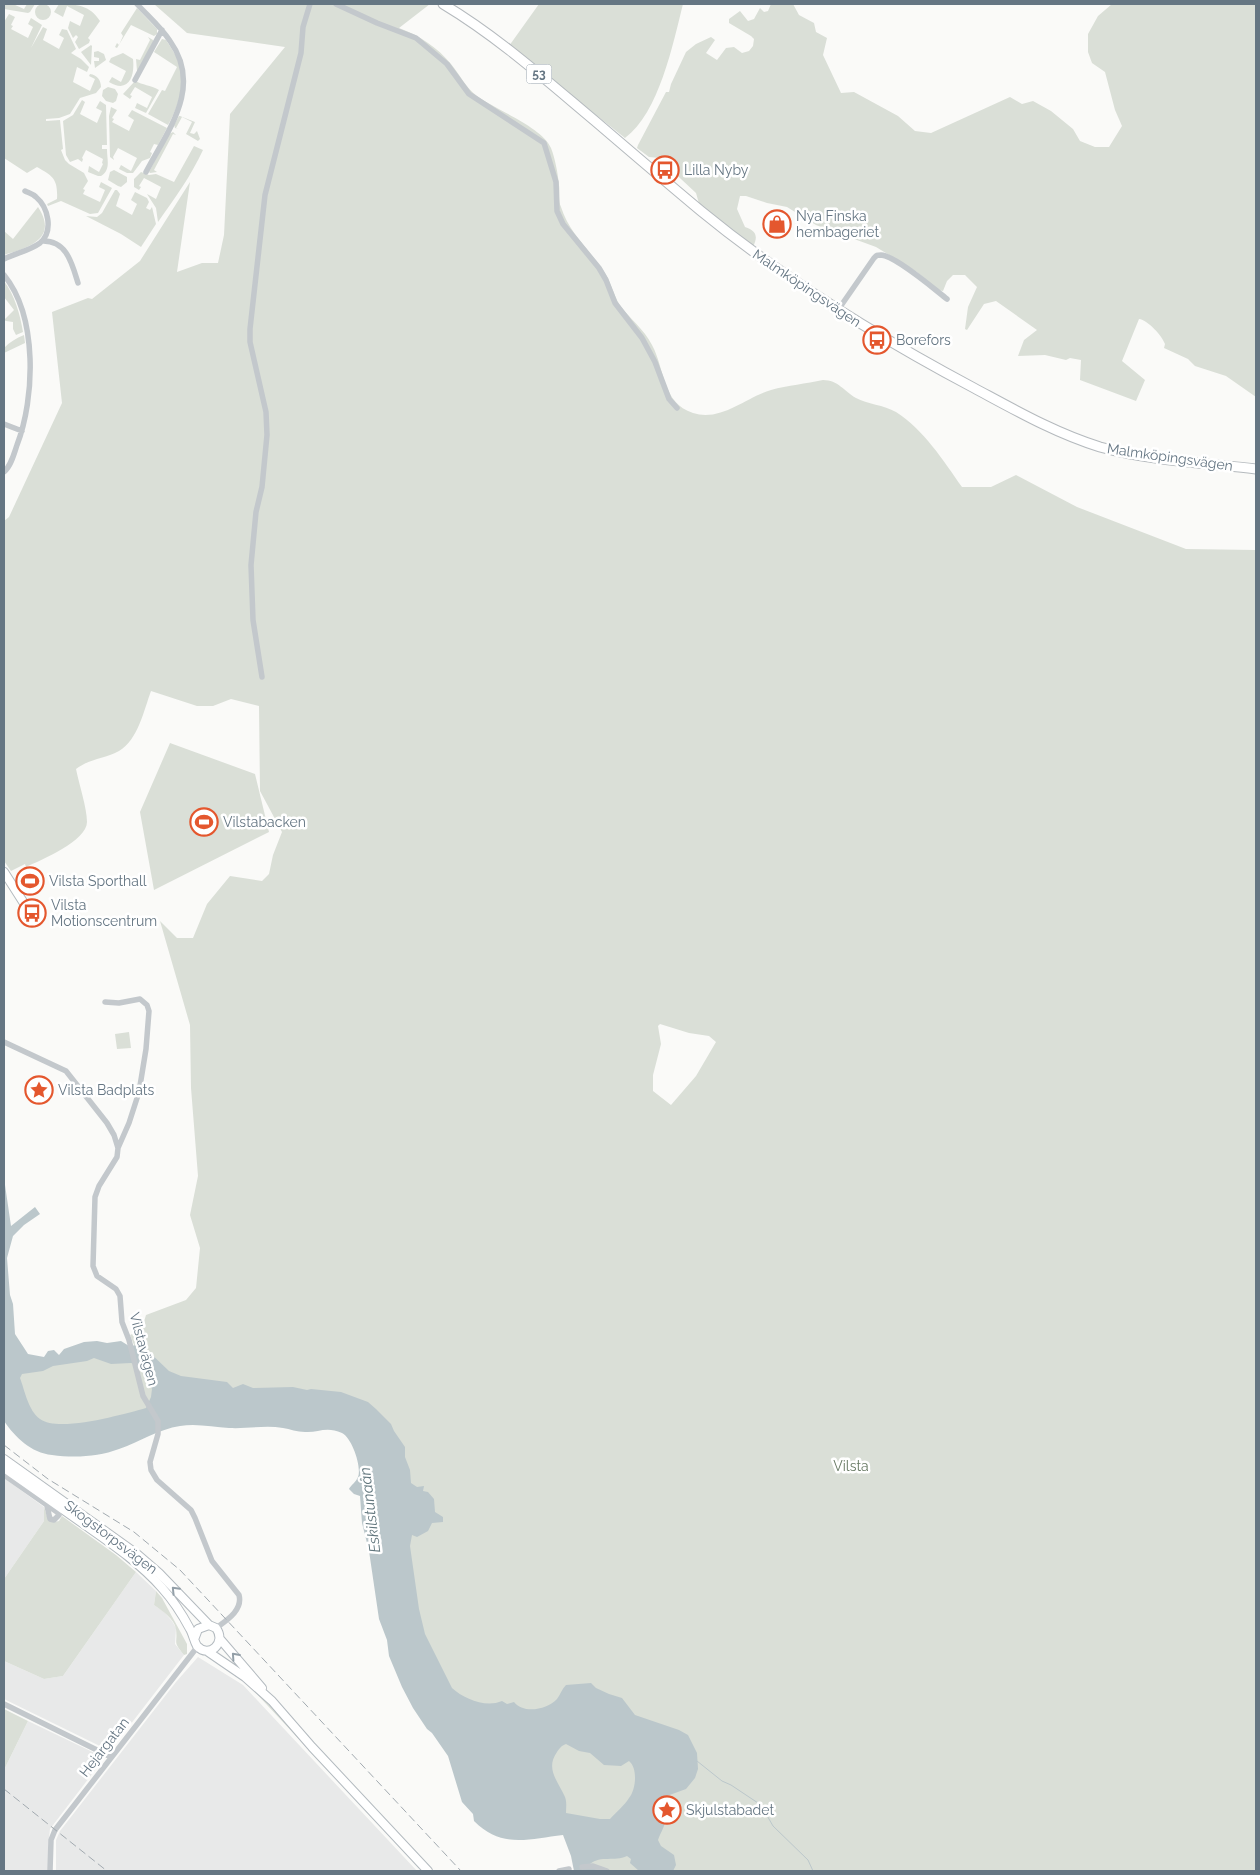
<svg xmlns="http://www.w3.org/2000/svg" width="1260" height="1875" font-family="Raleway,sans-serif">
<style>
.built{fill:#e8e9e9}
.green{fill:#dadfd7;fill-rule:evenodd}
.water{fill:#bbc7cb;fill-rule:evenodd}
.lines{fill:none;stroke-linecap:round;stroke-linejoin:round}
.stream{stroke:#bbc7cb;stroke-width:1}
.secondary-casing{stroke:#b3babf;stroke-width:10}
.primary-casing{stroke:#b5babe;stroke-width:11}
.street{stroke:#c3c8cc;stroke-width:5.5}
.secondary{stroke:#fff;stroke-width:8}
.primary{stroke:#fff;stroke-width:9}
.rail{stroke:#a2aab0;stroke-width:1;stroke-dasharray:8 4;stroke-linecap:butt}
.oneway{stroke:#939fa8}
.labels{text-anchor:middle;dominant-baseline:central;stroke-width:5;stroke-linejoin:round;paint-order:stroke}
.shield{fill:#fff;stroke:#939fa8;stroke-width:1}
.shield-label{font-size:12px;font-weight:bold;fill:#657683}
.poi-label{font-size:14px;fill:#657683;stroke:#fff;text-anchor:start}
.street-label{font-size:14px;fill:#657683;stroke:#fff}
.park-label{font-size:14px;fill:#687a64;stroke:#fff}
.water-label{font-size:15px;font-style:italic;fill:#60757c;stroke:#fff}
</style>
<rect width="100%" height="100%" fill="#fafaf8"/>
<path class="built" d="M 4,1478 L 44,1507 L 44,1521 L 4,1579 Z
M 136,1572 L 156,1591 L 154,1605 L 164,1612 L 172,1621 L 176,1628 L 175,1644 L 184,1655 L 110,1751 L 4,1699 L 4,1661 L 44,1679 L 63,1676 Z
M 198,1657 L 243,1685 L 417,1871 L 56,1871 L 56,1840 L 60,1831 L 176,1682 Z
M 28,1721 L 103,1757 L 102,1761 L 50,1829 L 48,1846 L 48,1871 L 4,1871 L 4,1770 Z"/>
<path class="green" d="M 4,4 L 13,4 L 24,9 L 27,4 L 35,4 L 30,12 L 28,13 L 4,9 Z
M 59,4 C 76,4 90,5 100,21 L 88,38 L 90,40 L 89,43 L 79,49 L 75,42 L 78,37 L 76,35 L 73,38 L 68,28 L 70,21 L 80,26 L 84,15 L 67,6 L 63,17 L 54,12 Z
M 154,4 L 430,4 L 399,28 C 419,35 438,48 451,64 C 460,75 466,88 477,96 C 496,110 542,127 551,148 C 555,158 558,174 559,185 C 560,192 558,201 561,207 C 569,232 588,249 603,270 C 610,280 613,293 619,304 C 629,318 644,329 652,345 C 665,369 662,403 693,413 C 721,422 746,397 771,390 C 788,385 806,384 823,380 C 838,380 844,391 856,398 C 867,404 884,405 896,412 C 924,430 943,460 962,487 L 991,487 L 1016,475 L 1077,507 L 1186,549 L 1256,550 L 1256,1871 L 584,1871 L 577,1837 L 422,1672 L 383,1428 L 330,1405 L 55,1435 L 9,1400 L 4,1358 L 25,1363 L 83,1354 L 138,1355 L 130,1335 C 141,1331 143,1326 146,1315 L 186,1300 L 196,1288 L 200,1248 L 190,1215 L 198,1176 L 191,1088 L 190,1025 L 160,921 L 177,938 L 193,938 L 207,904 L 230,876 L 262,881 L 269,874 L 273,855 L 282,832 L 260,791 L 259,706 L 231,699 L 213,706 L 197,706 L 151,691 C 144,710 138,740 119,751 C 104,759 91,758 76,769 C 79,784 87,808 87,822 C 87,841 41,860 26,867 L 25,864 L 11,871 L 4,861 L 4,521 L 9,517 L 62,403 L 52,312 L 88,298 L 92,299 L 140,261 L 190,182 L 177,272 L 202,263 L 218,263 L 224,235 L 230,114 L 285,47 L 187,33 ZM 660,1024 L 689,1033 L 709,1036 L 716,1042 L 696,1076 L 671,1105 L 653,1091 L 653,1075 L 661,1044 L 658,1026 Z
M 539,4 L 683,4 C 673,44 659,113 625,138 L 509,46 Z
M 771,4 L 793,4 L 799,15 L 814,23 L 816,32 L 827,38 L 823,55 L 841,93 L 854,92 L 898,116 L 915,131 L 931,133 L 1010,97 L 1022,104 L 1033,101 L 1051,111 L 1073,129 L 1080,141 L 1095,147 L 1109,147 L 1122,126 L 1115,110 L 1105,72 L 1092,63 L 1088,52 L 1088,34 L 1098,16 L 1112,4 L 1256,4 L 1256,397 L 1226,376 L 1195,366 L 1188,359 L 1164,348 L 1165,344 C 1162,336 1148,320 1139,319 L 1122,361 L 1145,380 L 1136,401 L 1080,380 L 1081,360 L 1070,358 L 1066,360 L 1045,355 L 1018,356 L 1024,340 L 1037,330 L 996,301 L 984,304 L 967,330 L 965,329 L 968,307 L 977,287 L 965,275 L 953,275 L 947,281 L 943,291 L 938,290 L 917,272 L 876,247 L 816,225 L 787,207 L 767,203 L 746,196 L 740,196 L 737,209 L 745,227 C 757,231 758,237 753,247 L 700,207 L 696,193 L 666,165 L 659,158 L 649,157 L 637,148 L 638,145 L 666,92 L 669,92 L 671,84 L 686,52 L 696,44 L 711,37 L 715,40 L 706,53 L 717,60 L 726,48 L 734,47 L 742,53 L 749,51 L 753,46 L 754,39 L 751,36 L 729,23 L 729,19 L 740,11 L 748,21 L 754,19 L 760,8 L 764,12 L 768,11 Z
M35 12a8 8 0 1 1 16 0a8 8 0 1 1-16 0Z
M 137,8 L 157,29 L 157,34 L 154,36 L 131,25 L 117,48 L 115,47 L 117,43 L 119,45 L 123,36 L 121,33 Z
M 9,14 L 15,17 L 11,25 L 13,26 L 11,29 L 28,38 L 33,27 L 28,24 L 31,18 L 42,25 L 31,48 L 43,27 L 47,29 L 43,40 L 59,49 L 64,38 L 59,35 L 62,29 L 67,30 L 76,49 L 71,53 L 81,59 L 89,67 L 87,72 L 77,67 L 73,82 L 90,91 L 95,79 L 89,76 L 90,74 C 97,75 101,80 101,87 L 96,93 L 80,98 L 70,114 L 59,118 L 46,119 L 46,121 L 60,120 L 63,149 L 61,150 L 65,160 L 69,164 L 84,173 L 88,181 L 83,189 L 85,190 L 83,194 L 100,202 L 105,190 L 99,187 L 101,182 L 112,188 L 98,213 L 90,214 L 61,201 L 48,206 L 47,204 L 57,199 C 58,179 53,176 37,167 L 27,173 L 4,158 L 4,22 Z
M 148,37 L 153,40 L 153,42 L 138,71 L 137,71 L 136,59 L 140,60 L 150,40 Z
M 162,39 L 166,40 C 171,48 177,56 179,64 C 186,85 178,107 168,125 L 148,114 L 162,90 L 165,91 L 177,67 L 154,52 Z
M 91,45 L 92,46 L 91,65 L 81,52 Z
M 98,51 L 104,54 L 106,60 L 95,68 L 94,61 L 99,61 L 99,58 L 94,57 L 94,52 Z
M 123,53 L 133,59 C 135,76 129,94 109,82 L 112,77 L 121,82 L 126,71 L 109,62 L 111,58 Z
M 135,81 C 143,85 150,85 159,90 L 146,113 L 135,108 L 137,103 L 147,108 L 152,97 L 135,87 L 130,95 L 132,96 L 130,99 L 123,94 Z
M 108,87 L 115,89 L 118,94 L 116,101 L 113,103 L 106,101 L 102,96 L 103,90 Z
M 82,100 L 85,102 L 80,114 L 97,123 L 102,111 L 96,108 L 100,101 L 106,105 L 107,145 L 102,145 L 102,149 L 107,149 C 107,160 111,170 101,176 L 98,176 L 88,172 L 89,166 L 99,172 L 103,164 L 102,163 L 103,159 L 86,150 L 82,158 L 83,159 L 82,162 L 78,159 L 70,162 L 66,155 L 63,121 L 73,115 Z
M 111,107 L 117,110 L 112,118 L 114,119 L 112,122 L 129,131 L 134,120 L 128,116 L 132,110 L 167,128 L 158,145 L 154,144 L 150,152 L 152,153 L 150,158 L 142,161 L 133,173 L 127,173 L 119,169 L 121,165 L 131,171 L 137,158 L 118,148 L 113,157 L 114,160 L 110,157 L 109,116 Z
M 179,116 L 180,116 L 195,122 L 190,133 L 194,134 L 197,131 L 200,139 L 198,141 L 186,134 L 192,122 L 182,117 L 176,128 L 179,129 L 175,128 L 174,125 Z
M 173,132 L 176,135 L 173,134 L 154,170 L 157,172 L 150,173 L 149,172 L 169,134 Z
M 194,146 L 203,150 C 191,176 175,198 158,222 L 156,208 L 147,194 L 156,199 L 161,187 L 144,178 L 139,186 L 141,187 L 139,190 L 134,187 L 134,179 L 141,172 L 149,175 L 156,174 L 174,182 Z
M 114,170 L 127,177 L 127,182 L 121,187 L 118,186 L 108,180 L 110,172 Z
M 115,190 L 117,190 L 120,194 L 116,206 L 132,215 L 137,204 L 131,200 L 135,192 L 147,198 L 149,202 L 146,208 L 150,210 L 152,207 L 156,224 L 141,247 L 121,234 L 86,216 L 97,217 L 102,213 Z
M 38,207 C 59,239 28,248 4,255 L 4,231 L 13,239 Z
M 4,281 C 15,296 20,314 23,332 L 16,335 L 13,329 L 13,322 L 6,321 L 4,320 L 14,310 L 4,297 Z
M 24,335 L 25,343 L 4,353 L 4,348 C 10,342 16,338 24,335 Z
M 170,743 L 255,774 L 269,832 L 154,890 L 140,812 Z
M 129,1032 L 131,1048 L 117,1049 L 115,1034 Z
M 44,1507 L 48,1519 L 54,1522 L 59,1521 L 62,1516 L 116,1555 L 136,1572 L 63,1676 L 44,1679 L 4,1661 L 4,1579 L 44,1521 Z
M 156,1591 L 162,1598 L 187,1644 L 187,1654 L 184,1655 C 172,1640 178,1645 176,1629 C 174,1618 162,1611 154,1605 Z
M 228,1667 L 246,1681 L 259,1694 L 424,1871 L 422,1871 L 253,1690 L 244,1681 L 228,1671 Z
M 4,1709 L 28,1721 L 4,1770 Z"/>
<path class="water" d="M 4,1178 L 11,1226 L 35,1207 L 40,1214 L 24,1225 L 13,1236 L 7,1258 L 10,1295 L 13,1304 L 15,1334 L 28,1354 L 44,1357 L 48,1351 L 54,1350 L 59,1355 L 64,1349 L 84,1342 L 97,1341 L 107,1343 L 121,1341 L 129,1346 L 138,1345 L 146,1349 L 169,1371 L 181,1376 L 227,1382 L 233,1388 L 243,1384 L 253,1388 L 293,1387 L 307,1390 L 311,1389 L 341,1392 L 368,1402 L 376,1409 L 391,1424 L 394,1431 L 405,1447 L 405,1457 L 410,1470 L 411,1483 L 417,1487 L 424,1486 L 423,1491 L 428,1492 L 434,1499 L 435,1512 L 443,1517 L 443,1522 L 432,1523 L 428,1531 L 417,1537 L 412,1535 L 410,1546 L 419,1609 L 425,1634 L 452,1688 C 464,1699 486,1708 502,1701 L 507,1704 L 514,1702 C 523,1714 547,1710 557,1699 C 560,1695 562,1689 566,1685 L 591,1683 L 596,1688 L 609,1694 L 622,1698 L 635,1715 L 679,1730 L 688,1735 L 697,1753 L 698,1769 L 695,1778 L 686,1789 L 664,1797 C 662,1804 664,1807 666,1813 C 667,1824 661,1831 658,1840 L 661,1846 L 674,1855 L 676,1865 L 673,1871 L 639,1871 L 630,1863 L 631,1859 L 627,1856 C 614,1862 601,1855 590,1864 L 598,1871 L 574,1871 L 571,1856 L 563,1835 C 528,1839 502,1849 474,1821 L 473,1814 L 462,1802 L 448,1756 L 432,1733 L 427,1729 L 413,1708 L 402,1687 L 389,1656 L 387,1640 L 379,1619 L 369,1551 L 362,1523 L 360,1496 L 354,1494 L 349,1489 C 351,1485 356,1482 358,1477 C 362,1467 352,1438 342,1433 C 326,1426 318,1433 305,1432 C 297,1432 290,1429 283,1428 C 265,1425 247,1429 229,1428 C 213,1427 196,1423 180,1426 C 159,1429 139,1442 119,1449 C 98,1457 74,1458 52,1455 C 31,1453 15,1437 4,1421 ZM 94,1358 L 111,1364 L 131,1363 L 139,1365 L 145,1373 L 152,1389 L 151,1397 L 146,1408 C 124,1414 59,1433 40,1419 C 28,1410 25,1391 20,1378 L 22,1374 L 43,1371 L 53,1366 L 87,1361 ZM 566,1744 L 579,1751 L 590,1753 L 604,1765 L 621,1766 L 629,1761 C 638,1768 636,1790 629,1798 C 624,1806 616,1812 610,1819 L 600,1819 L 566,1813 C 566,1808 567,1802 565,1797 C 558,1781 545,1769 557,1752 C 560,1748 561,1746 566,1744 Z"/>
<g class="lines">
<path class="stream" d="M 697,1761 L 722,1781 L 731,1785 L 761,1805 L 773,1826 L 808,1860 L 813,1871"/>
<g class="secondary-casing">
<path id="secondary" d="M 4,872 L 27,908
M 4,1459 L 137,1554 L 159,1573 L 209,1625
M 4,1468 C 31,1487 58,1506 85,1525 C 112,1544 140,1563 162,1588 C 173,1600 182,1614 190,1629 C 193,1634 194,1641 197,1646 C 209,1659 227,1643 216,1628 L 209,1625 L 198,1629 L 195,1637
M 220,1639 L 262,1688
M 207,1651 L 245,1677 L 272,1701 L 312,1747 L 428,1871"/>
</g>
<g class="primary-casing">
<path id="primary" d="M 443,4 C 498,37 546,80 595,121 C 630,151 665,181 701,211 C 785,280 878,337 974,388 C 1015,410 1055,433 1100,447 C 1150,461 1205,463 1256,469"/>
</g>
<path class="street" d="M 137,4 C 148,16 161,27 170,41 C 203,87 168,130 146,172
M 336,4 L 377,23 L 416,38 L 447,64 L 469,94 L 544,143 L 556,182 L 557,211 L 563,224 L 599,268 L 606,280 L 615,303 L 642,338 L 655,362 L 669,399 L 677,408
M 135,80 L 162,30
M 42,241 C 67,240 72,264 78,283
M 4,259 C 16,253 29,251 40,243 C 54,231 48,207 36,197 C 33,194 29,193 25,191
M 4,275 C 38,317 35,398 17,445 C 14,454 11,466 4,472
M 838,310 L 874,258 C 877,255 877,255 881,255 C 896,256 934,289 947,299
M 4,424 L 22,431
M 262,677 L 253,620 L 251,565 L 256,512 L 262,487 L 267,435 L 266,412 L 250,342 L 250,329 L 265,195 L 301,53 L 303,27 L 310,4
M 105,1002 L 119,1003 L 140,999 L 147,1005 L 149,1011 L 146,1049 L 139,1092 L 129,1123 L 118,1148
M 4,1042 L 66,1071 L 107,1123 L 114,1135 L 118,1148 L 117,1157 L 99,1186 L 95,1197 L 93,1266 L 97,1276 L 116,1289 L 120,1296 L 122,1322 L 129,1340 L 143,1396 L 158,1421 L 158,1434 L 150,1462 L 151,1470 L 157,1480 L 191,1510 L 195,1518 L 212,1561 L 239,1595 C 243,1610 227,1620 216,1628
M 4,1475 L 57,1512 L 59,1515 L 54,1520 L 50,1519 L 47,1506
M 4,1704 L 111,1757
M 582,1867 L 593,1866 L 607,1871
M 50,1871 L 51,1840 L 55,1830 L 198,1646
M 559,1871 L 569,1869"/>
<use href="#secondary" class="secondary"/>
<use href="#primary" class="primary"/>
<path class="rail" d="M 4,1445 L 48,1479 L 134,1532 L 180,1570 L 461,1871
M 4,1789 L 107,1871"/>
</g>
<defs><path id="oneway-chevron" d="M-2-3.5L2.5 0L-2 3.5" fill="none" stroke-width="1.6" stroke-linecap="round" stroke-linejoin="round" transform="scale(1.25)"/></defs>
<g class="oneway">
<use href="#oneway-chevron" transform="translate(175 1590) rotate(-134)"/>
<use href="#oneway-chevron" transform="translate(235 1656) rotate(-132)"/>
</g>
<defs>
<g id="bus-ring" transform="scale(1.4375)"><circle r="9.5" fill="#fff" stroke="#e4572e" stroke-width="1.5"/><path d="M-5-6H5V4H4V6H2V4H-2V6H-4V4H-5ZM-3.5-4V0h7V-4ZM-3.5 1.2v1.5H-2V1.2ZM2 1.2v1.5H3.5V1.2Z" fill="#e4572e"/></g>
<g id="shop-ring" transform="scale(1.4375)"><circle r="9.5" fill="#fff" stroke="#e4572e" stroke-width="1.5"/><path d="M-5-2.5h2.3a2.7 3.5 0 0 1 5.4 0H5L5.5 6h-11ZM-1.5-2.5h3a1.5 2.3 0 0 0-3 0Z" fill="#e4572e"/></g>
<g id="stadium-ring" transform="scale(1.4375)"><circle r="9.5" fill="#fff" stroke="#e4572e" stroke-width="1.5"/><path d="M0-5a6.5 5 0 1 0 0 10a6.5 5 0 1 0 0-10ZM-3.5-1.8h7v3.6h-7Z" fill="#e4572e"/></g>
<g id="sight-ring" transform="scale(1.4375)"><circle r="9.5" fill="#fff" stroke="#e4572e" stroke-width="1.5"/><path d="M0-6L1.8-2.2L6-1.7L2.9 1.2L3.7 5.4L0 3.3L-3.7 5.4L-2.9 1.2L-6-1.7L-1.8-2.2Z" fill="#e4572e"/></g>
</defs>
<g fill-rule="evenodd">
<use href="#bus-ring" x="665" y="170"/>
<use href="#shop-ring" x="777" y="224"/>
<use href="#bus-ring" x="877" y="340"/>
<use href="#stadium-ring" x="204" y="822"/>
<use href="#stadium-ring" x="30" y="881"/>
<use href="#bus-ring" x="32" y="913"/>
<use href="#sight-ring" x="39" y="1090"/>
<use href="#sight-ring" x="667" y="1810"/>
</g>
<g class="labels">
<rect class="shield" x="526.5" y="64.5" width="25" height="19" rx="4"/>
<g class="shield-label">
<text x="539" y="74">53</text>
</g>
<g class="poi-label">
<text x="684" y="170">Lilla Nyby</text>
<text x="796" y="216">Nya Finska<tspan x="796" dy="16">hembageriet</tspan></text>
<text x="896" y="340">Borefors</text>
<text x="223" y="822">Vilstabacken</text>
<text x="49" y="881">Vilsta Sporthall</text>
<text x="51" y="905">Vilsta<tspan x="51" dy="16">Motionscentrum</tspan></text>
<text x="58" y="1090">Vilsta Badplats</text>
<text x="686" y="1810">Skjulstabadet</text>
</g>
<g class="street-label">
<text transform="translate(807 288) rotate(34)">Malmköpingsvägen</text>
<text transform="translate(1170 457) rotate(8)">Malmköpingsvägen</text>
<text transform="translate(144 1349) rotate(75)">Vilstavägen</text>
<text transform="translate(111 1537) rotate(37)">Skogstorpsvägen</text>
<text transform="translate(104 1747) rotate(-52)">Hejargatan</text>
</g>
<g class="park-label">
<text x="851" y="1466">Vilsta</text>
</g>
<g class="water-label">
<text transform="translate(370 1510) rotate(-97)">Eskilstunaån</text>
</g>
</g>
<rect width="1260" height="1875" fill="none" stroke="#657683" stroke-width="10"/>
</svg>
